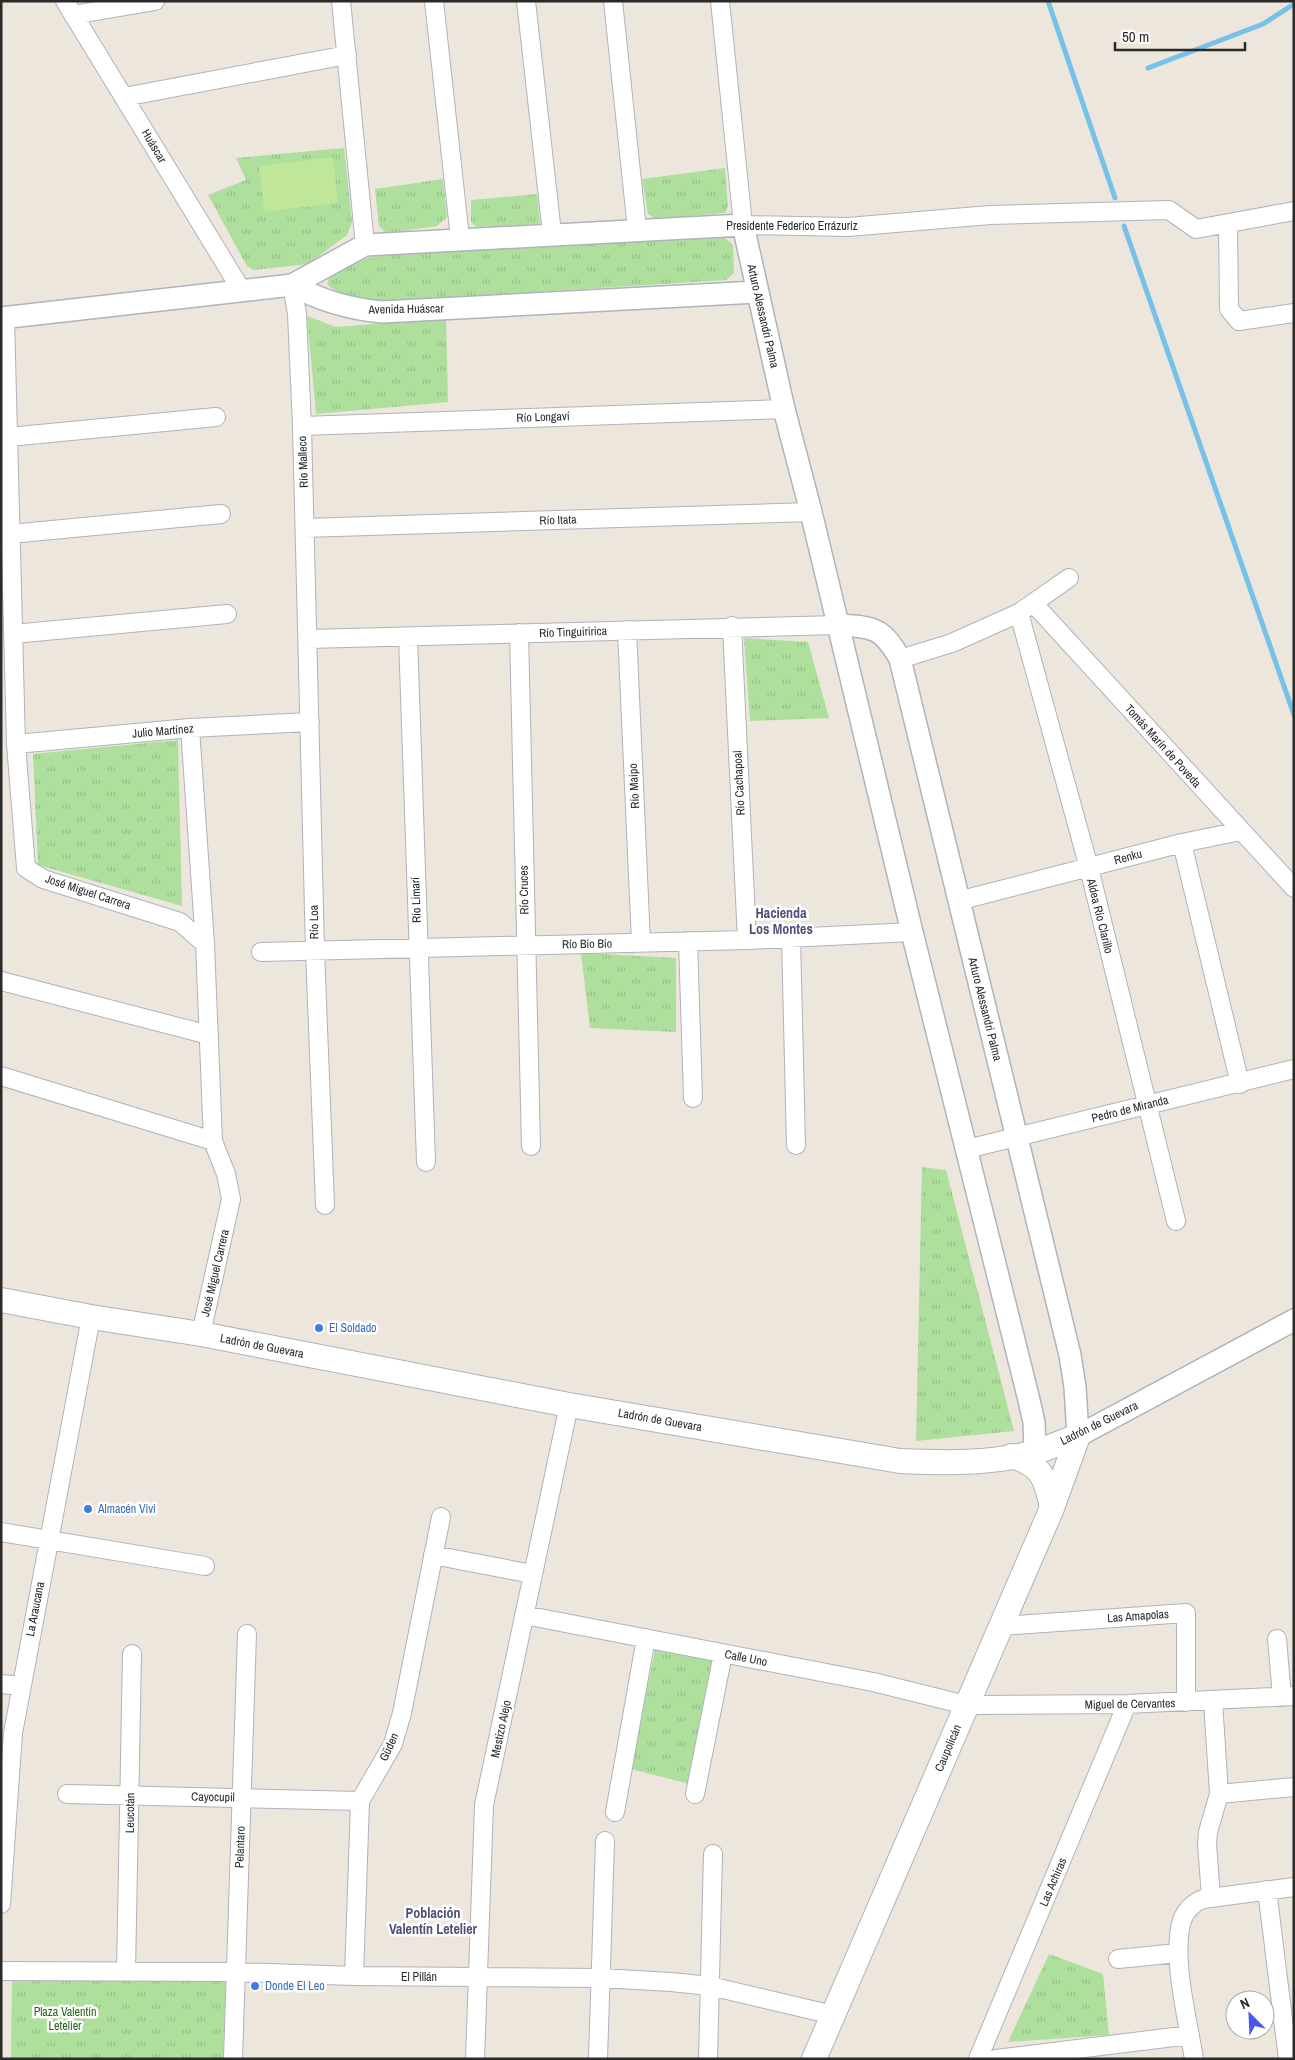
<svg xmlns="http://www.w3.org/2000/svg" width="1295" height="2060" font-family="'Archivo Narrow',sans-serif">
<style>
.grass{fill:url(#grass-tufts)}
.pitch{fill:#bfe699}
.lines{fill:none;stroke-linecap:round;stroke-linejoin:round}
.stream{stroke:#75c1e8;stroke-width:5}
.minor-casing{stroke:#b0b2bd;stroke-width:20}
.tertiary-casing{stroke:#b0b2bd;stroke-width:24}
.secondary-casing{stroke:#b0b2bd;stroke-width:26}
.minor{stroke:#fff;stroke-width:18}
.tertiary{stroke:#fff;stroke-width:21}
.secondary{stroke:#fff;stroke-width:24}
.shop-dot{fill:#3f7fe0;stroke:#fff;stroke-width:2}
.labels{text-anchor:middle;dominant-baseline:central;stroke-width:5;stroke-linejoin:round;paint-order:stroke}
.street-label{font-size:12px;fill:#2a2a2a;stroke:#fff}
.shop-label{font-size:12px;fill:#366cbe;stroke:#fff;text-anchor:start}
.park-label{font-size:12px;fill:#27641e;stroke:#fff}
.neighbourhood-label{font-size:14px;font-weight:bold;fill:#4d5179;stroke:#fff}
</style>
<defs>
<pattern id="grass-tufts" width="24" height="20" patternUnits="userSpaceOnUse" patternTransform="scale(1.25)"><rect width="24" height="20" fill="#aedf9c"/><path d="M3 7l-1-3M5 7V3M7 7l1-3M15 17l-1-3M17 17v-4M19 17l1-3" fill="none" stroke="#96c087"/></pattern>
</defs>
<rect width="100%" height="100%" fill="#ece6dd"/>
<path class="grass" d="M 344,148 L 352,222 L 347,235 L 308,264 L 254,270 L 247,266 L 208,195 L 246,180 L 236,158 Z
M 725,168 L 728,206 L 725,213 L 656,219 L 648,214 L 642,179 Z
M 443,179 L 447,217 L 437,226 L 386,233 L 379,226 L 375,189 Z
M 537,194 L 540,224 L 476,227 L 471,222 L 471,200 Z
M 723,236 L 733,245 L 734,273 L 726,280 L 392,301 C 369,300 344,301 327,284 L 330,276 L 360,260 L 380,255 Z
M 307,316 L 336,327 L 446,318 L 448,402 L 316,414 Z
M 744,638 L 808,642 L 829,718 L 750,721 Z
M 178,740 L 182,906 L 38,865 L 33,754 Z
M 581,953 L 676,958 L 676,1032 L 590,1028 Z
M 922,1167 L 946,1170 L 1014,1431 L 916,1441 Z
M 656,1645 L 717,1658 L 690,1784 L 631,1769 Z
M 1049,1954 L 1103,1974 L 1109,2035 L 1008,2042 Z
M 12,1978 L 226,1981 L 223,2059 L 11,2059 Z"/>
<path class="pitch" d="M 333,157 L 338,203 L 264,212 L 259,166 Z"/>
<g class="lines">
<path class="stream" d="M 1048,1 L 1115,198
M 1148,68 L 1263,24 L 1294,4
M 1124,226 L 1294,715"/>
<g class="minor-casing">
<path id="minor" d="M 65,1 L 242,291
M 341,1 L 365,245
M 434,1 L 460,238
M 526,1 L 552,233
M 613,1 L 637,229
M 720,1 L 743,225 L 848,227 L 990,215 L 1169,210 L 1196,229 L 1294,211
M 73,15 L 155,1
M 124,97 L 347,55
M 1228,224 L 1229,309 L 1239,321 L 1294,313
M 292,285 L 297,314 L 302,426 L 315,951 L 325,1205
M 5,318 L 16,744 L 26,868 L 43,879 L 180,922 L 205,944 L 213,1141 L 226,1174 L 231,1199 L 201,1334
M 302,426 L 784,409
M 9,437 L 216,417
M 305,528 L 811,512
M 10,534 L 221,514
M 1034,604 L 1294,888
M 1019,613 L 1089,868 L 1176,1221
M 732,626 L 747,940
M 627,630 L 641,942
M 519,633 L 531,1146
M 13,634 L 227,614
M 408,637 L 426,1162
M 308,639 L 838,625
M 900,659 L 952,643 L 1019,613 L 1069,578
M 190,728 L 205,944
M 16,744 L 190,728 L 310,722
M 1182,843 L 1240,1084
M 958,901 L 1182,843 L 1241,831
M 791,938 L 796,1145
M 688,941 L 693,1098
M 261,952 L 747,940 L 912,932
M 1,981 L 209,1035
M 1,1076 L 213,1141
M 967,1149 L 1294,1069
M 1,1532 L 205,1566
M 433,1555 L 532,1574
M 524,1615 L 873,1682 L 966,1705 L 1127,1704 L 1294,1696
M 1001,1626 L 1186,1613 L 1186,1702
M 1277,1639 L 1282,1697
M 1,1684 L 21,1686
M 67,1794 L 360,1801
M 695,1794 L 723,1654
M 1219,1794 L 1294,1787
M 615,1812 L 646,1638
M 1267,1890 L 1288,2059
M 1211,1897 L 1207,1844 L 1208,1832 L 1219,1794 L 1213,1701
M 1,1904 L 13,1733 L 91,1317
M 1118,1959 L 1178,1953
M 1,1971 L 236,1972 L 354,1976 L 601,1978 L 671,1982 L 710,1986 L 833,2015
M 126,1972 L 132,1654
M 354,1976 L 360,1801 L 393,1744 L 402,1713 L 441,1517
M 233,2059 L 247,1634
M 475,2059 L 484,1805 L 569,1405
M 598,2059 L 605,1841
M 708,2059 L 713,1854
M 978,2059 L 1127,1704
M 996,2059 L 1190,2035
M 1194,2059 C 1188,2021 1171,1956 1182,1920 C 1186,1910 1193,1903 1203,1899 L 1294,1887"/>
</g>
<g class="tertiary-casing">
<path id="tertiary" d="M 292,285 L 365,245 L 743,225 L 784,409 L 811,512 L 912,932 L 1028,1396 L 1034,1422 L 1035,1452
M 1,318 L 292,285 C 321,301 349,309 382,312 L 757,292
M 838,625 C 873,627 882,627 900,659 L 1070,1355 L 1075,1387 L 1078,1436 L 1294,1320"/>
</g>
<g class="secondary-casing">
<path id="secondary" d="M 1,1300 L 91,1317 L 201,1334 L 569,1405 L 900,1461 C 945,1463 991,1464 1035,1452 C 1049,1448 1064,1441 1078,1436
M 1011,1456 C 1042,1464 1046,1479 1052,1508
M 814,2059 L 1052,1508 L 1078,1436"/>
</g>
<use href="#minor" class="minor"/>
<use href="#tertiary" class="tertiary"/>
<use href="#secondary" class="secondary"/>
</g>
<g class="shop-dot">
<circle cx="319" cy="1328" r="5"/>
<circle cx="88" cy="1509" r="5"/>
<circle cx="255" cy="1986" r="5"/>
</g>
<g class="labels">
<g class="street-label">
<text transform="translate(154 146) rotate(59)">Huáscar</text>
<text x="792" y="226">Presidente Federico Errázuriz</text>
<text transform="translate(406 309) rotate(-1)">Avenida Huáscar</text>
<text transform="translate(763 316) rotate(77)">Arturo Alessandri Palma</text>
<text transform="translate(543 417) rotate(-2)">Río Longaví</text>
<text transform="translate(303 462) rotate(-92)">Río Malleco</text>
<text transform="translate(558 520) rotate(-2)">Río Itata</text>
<text transform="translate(573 632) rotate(-2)">Río Tinguiririca</text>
<text transform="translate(163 731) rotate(-5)">Julio Martínez</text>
<text transform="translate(1163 746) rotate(48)">Tomás Marín de Poveda</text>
<text transform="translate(739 783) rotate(-93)">Río Cachapoal</text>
<text transform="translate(634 786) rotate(-93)">Río Maipo</text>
<text transform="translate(1128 857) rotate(-15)">Renku</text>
<text transform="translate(524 890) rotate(-91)">Río Cruces</text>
<text transform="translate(88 892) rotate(18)">José Miguel Carrera</text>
<text transform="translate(416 900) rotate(-92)">Río Limarí</text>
<text transform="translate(1100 916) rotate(76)">Aldea Río Clarillo</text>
<text transform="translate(314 922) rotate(-91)">Río Loa</text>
<text transform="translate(587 944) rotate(-1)">Río Bío Bío</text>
<text transform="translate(985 1009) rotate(76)">Arturo Alessandri Palma</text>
<text transform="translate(1130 1109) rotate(-14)">Pedro de Miranda</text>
<text transform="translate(215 1273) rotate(-77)">José Miguel Carrera</text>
<text transform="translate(262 1346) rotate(11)">Ladrón de Guevara</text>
<text transform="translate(660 1420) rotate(10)">Ladrón de Guevara</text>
<text transform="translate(1099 1423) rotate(-26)">Ladrón de Guevara</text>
<text transform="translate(35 1609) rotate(-79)">La Araucana</text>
<text transform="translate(1138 1616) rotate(-4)">Las Amapolas</text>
<text transform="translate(746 1658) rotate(11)">Calle Uno</text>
<text transform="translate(1130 1704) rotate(-1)">Miguel de Cervantes</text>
<text transform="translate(501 1729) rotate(-78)">Mestizo Alejo</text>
<text transform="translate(389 1747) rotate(-65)">Güden</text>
<text transform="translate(948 1748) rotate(-67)">Caupolicán</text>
<text transform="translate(213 1797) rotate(1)">Cayocupil</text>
<text transform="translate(130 1813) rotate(-89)">Leucotán</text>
<text transform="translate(240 1847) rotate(-88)">Pelantaro</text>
<text transform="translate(1053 1882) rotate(-67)">Las Achiras</text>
<text x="419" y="1977">El Pillán</text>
</g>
<g class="shop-label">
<text x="329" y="1328">El Soldado</text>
<text x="98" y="1509">Almacén Vivi</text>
<text x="265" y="1986">Donde El Leo</text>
</g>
<g class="park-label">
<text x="65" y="2012">Plaza Valentín<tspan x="65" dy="14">Letelier</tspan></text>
</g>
<g class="neighbourhood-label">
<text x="781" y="913">Hacienda<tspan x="781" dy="16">Los Montes</tspan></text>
<text x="433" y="1913">Población<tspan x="433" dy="16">Valentín Letelier</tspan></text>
</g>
</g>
<rect width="1295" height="2060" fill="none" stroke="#2a2a2a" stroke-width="5"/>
<g transform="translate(1250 2015) rotate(336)"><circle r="24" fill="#ffffff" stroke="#aaaaaa"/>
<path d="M0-4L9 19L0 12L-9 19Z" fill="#4558f0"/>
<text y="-8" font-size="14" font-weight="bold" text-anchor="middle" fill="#2a2a2a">N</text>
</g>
<path d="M1115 42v8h130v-8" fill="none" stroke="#2a2a2a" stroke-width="2.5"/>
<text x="1122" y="42" font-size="15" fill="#2a2a2a" stroke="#ffffff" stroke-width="4" paint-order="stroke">50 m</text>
</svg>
